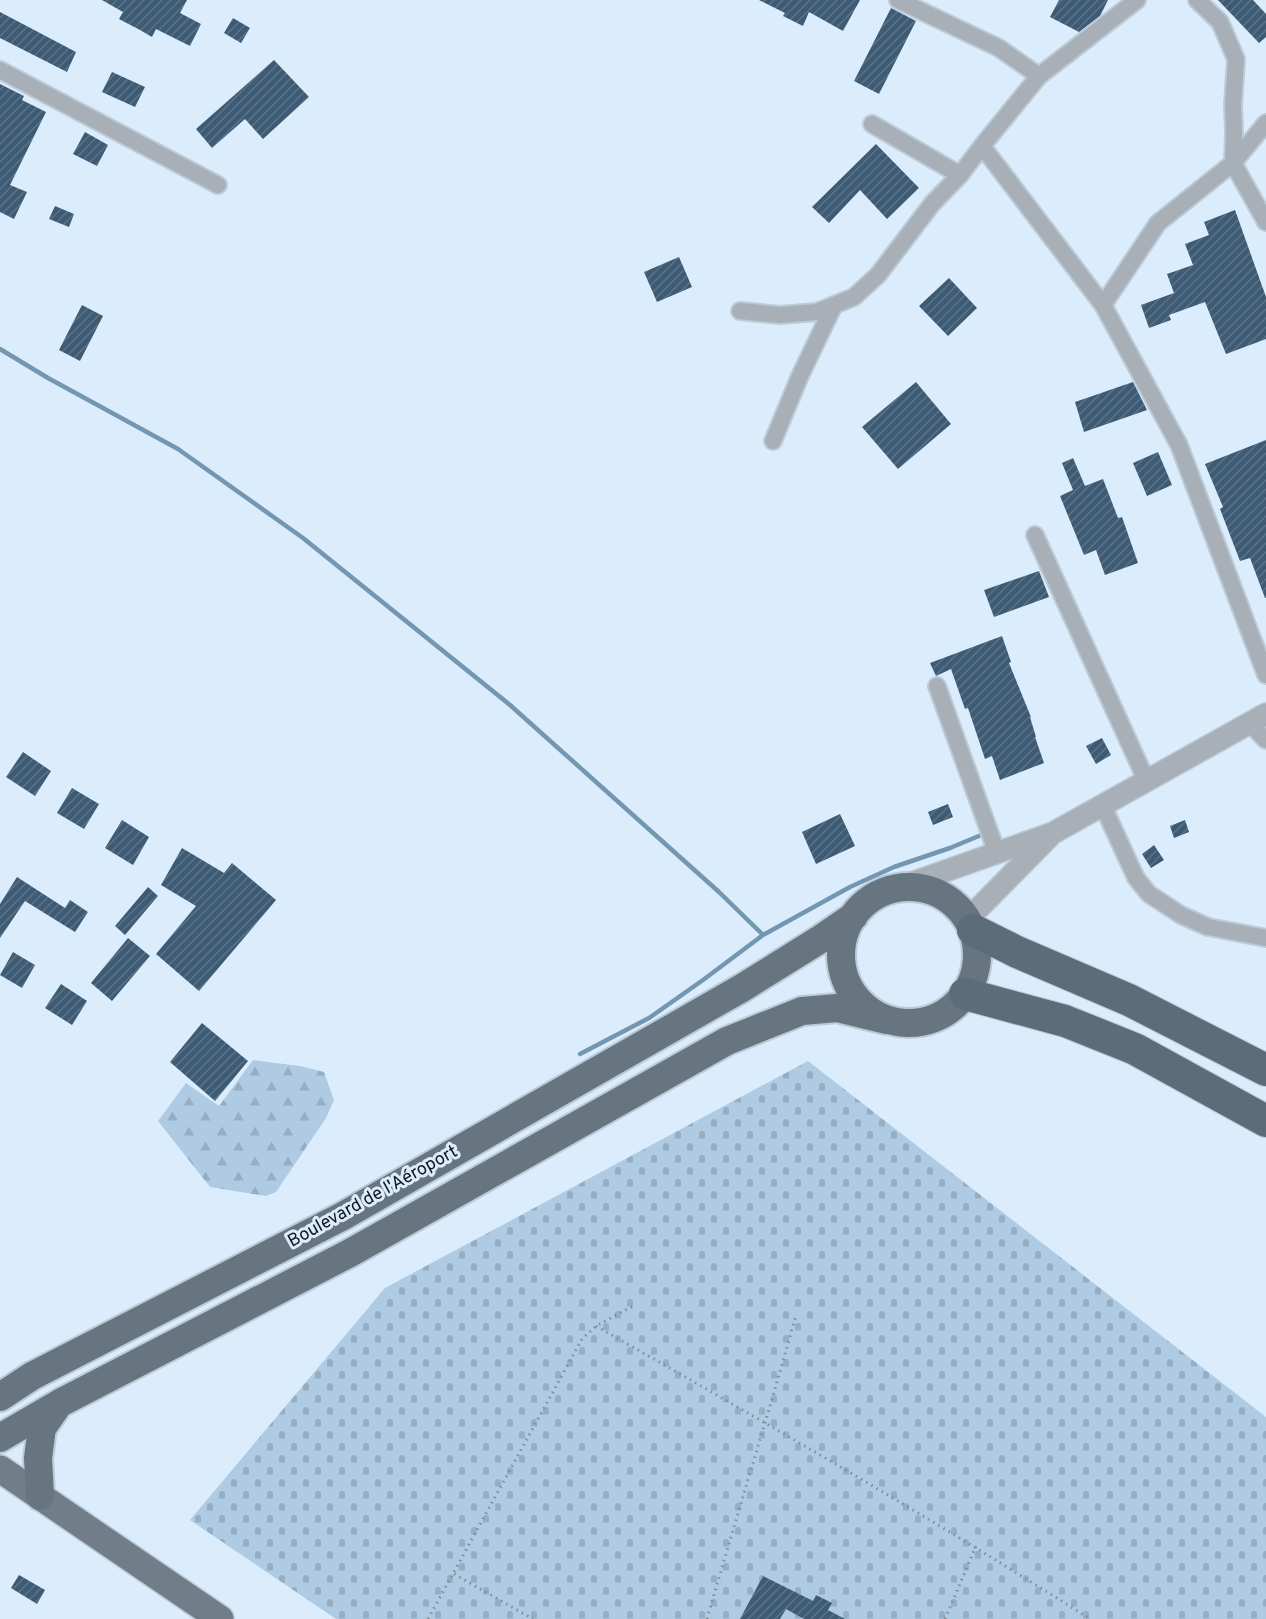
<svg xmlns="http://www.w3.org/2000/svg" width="1266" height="1619" font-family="Overpass,sans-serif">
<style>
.forest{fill:url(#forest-firs)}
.cemetery{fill:url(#cemetery-stones)}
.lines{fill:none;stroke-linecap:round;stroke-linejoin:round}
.stream{stroke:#7596b1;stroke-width:4.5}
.building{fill:url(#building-hatch)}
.minor-casing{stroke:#bbcbd8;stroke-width:20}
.tertiary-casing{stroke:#bbcbd8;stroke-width:24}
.primary-casing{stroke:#bbcbd8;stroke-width:30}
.trunk-casing{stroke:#bbcbd8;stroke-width:32}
.motorway-casing{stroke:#bbcbd8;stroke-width:34}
.path{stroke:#818d98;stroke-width:3;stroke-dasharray:1.5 4.5;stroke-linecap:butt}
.minor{stroke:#a8afb6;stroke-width:16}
.tertiary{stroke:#a8afb6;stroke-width:21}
.primary{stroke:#717e89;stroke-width:27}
.trunk{stroke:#677581;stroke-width:28}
.motorway{stroke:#5d6c79;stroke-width:32}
.labels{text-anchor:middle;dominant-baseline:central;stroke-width:6;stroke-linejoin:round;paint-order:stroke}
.street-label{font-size:18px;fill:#11171c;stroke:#dbedfc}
</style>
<defs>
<pattern id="forest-firs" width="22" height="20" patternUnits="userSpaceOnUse" patternTransform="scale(1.5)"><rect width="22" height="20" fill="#afcbe4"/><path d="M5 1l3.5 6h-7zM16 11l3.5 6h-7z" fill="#96aec3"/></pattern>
<pattern id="cemetery-stones" width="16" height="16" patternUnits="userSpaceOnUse" patternTransform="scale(1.5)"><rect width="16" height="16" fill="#afcbe4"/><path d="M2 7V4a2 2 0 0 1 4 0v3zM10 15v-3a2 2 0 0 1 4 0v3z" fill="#96aec3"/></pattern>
<pattern id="building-hatch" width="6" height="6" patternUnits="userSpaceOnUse" patternTransform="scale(1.5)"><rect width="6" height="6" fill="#3d5b75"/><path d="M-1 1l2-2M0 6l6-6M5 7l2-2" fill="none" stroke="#5c7286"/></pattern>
</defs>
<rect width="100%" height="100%" fill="#dbedfc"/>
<path class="forest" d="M 253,1060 L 300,1066 L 324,1072 L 334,1100 L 326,1118 L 276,1192 L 266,1196 L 210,1187 L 158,1121 L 186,1083 L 219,1106 Z"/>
<path class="cemetery" d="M 808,1061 L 1266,1417 L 1266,1619 L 336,1619 L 190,1520 L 385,1288 Z"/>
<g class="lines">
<path class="stream" d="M 0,349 L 48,378 L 178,449 L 303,538 L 510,705 L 719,892 L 763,935
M 580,1054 L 649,1018 L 703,980 L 763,935 L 850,887 L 894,867 L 950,848 L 986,833"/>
</g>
<path class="building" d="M 102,0 L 187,0 L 180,13 L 201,24 L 190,46 L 156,29 L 152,37 L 140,30 L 119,19 L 123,12 Z
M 759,0 L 860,0 L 843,31 L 809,12 L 803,26 L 783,16 L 785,13 Z
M 1059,0 L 1108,0 L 1100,16 L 1079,32 L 1050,17 Z
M 1218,0 L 1253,0 L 1266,14 L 1266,37 L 1259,43 Z
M 891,8 L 916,21 L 879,94 L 854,81 Z
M 0,12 L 76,52 L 67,72 L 0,38 Z
M 233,18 L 250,28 L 241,43 L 224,33 Z
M 274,60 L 309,97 L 263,139 L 245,119 L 212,148 L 196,129 Z
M 112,72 L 145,87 L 135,107 L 102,92 Z
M 0,84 L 24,96 L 22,100 L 46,112 L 10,185 L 27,192 L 14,219 L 0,212 Z
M 85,132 L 108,145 L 97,166 L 73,154 Z
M 876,144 L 919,188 L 887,219 L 860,190 L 829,223 L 812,207 Z
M 55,206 L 74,214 L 69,227 L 49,219 Z
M 1235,210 L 1266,297 L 1266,339 L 1226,354 L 1205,302 L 1169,315 L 1171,320 L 1149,328 L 1141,305 L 1174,293 L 1167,274 L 1193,265 L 1185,244 L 1209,235 L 1204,222 Z
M 679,257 L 692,287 L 657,302 L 644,272 Z
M 949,278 L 977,308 L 948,336 L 919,306 Z
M 82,305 L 103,316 L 80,361 L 59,350 Z
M 916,382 L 951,424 L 898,469 L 862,427 Z
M 1133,382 L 1147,410 L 1084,432 L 1075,402 Z
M 1266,440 L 1266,598 L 1265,598 L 1250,558 L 1240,561 L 1220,509 L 1223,507 L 1205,464 Z
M 1158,452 L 1172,485 L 1147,496 L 1133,463 Z
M 1073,458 L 1085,486 L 1103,479 L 1118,518 L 1122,517 L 1138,563 L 1105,575 L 1096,550 L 1084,555 L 1060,496 L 1073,490 L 1062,463 Z
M 1039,571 L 1049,597 L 994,617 L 984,590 Z
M 1002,636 L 1011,662 L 1009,663 L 1031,717 L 1030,717 L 1036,737 L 1035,737 L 1044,763 L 1000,780 L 992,756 L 985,759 L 968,708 L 965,709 L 951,669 L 936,676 L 930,663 Z
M 1102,738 L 1111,755 L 1096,764 L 1086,746 Z
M 23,752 L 51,771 L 35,796 L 6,777 Z
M 72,788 L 99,804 L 84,829 L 57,813 Z
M 948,804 L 953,817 L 933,825 L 928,812 Z
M 840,814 L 855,846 L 816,864 L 802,832 Z
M 122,820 L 149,837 L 133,865 L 105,848 Z
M 1185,820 L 1189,832 L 1174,838 L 1170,826 Z
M 1154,845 L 1164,860 L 1151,868 L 1142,854 Z
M 182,848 L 224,873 L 232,863 L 276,900 L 199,991 L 156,954 L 196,906 L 161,885 Z
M 17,877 L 65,908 L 70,900 L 88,912 L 75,932 L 25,901 L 0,938 L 0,904 Z
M 148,887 L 158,896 L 125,935 L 115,926 Z
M 128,938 L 150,956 L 112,1001 L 91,983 Z
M 13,952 L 35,965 L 22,988 L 0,975 Z
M 61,984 L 87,1001 L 72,1025 L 45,1008 Z
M 202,1023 L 248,1061 L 215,1101 L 170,1062 Z
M 19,1575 L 45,1590 L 37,1604 L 11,1588 Z
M 763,1576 L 813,1601 L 816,1595 L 832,1603 L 828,1610 L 845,1619 L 804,1619 L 786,1609 L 780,1619 L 740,1619 Z"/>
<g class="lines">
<g class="minor-casing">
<path id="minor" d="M 898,0 L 999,48 L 1039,76
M 1197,0 L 1220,22 L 1236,59 L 1233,105 L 1234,132 L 1233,163 L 1266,222
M 0,70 L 218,185
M 1266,123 L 1233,163 L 1158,223 L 1103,305 L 1179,445 L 1266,675
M 872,124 L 960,175
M 1103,305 L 982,146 L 1039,76 L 1137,0
M 740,311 L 780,315 L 817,312 L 854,297 L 878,275 L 932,204 L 960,175 L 982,146
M 773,441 L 800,376 L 834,305
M 1035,535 L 1147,782
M 937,686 L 997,853
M 1249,723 L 1266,740
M 1103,806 L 1136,878 L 1149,894 L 1181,915 L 1208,927 L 1266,938"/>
</g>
<g class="tertiary-casing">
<path id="tertiary" d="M 900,887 L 1053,833 L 1266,714
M 967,920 L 1049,837"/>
</g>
<g class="primary-casing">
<path id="primary" d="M 0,1469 L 220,1619"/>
</g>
<g class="trunk-casing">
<path id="trunk" d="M841 955a68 68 0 1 1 136 0a68 68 0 1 1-136 0Z
M 0,1397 L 32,1376 L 343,1216 L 742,988 L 819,940 L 854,916
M 0,1438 L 60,1403 L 350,1253 L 727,1041 L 802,1011 L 837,1008 L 886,1020
M 40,1496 L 38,1458 L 42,1428 L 58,1405"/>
</g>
<g class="motorway-casing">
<path id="motorway" d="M 973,930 L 1017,952 L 1129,1000 L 1266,1070
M 965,994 L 1065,1021 L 1135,1049 L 1266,1121"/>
</g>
<path class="path" d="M 596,1326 C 763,1421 928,1516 1090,1619
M 454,1574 L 533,1619
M 428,1619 L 582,1339 L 596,1326 L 635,1305
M 707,1619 C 736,1517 768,1417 796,1315
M 945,1619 L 976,1546"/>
<use href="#minor" class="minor"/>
<use href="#tertiary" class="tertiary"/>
<use href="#primary" class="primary"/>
<use href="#trunk" class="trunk"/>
<use href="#motorway" class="motorway"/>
</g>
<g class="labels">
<g class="street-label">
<text transform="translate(373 1197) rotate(-29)">Boulevard de l'Aéroport</text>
</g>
</g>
</svg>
